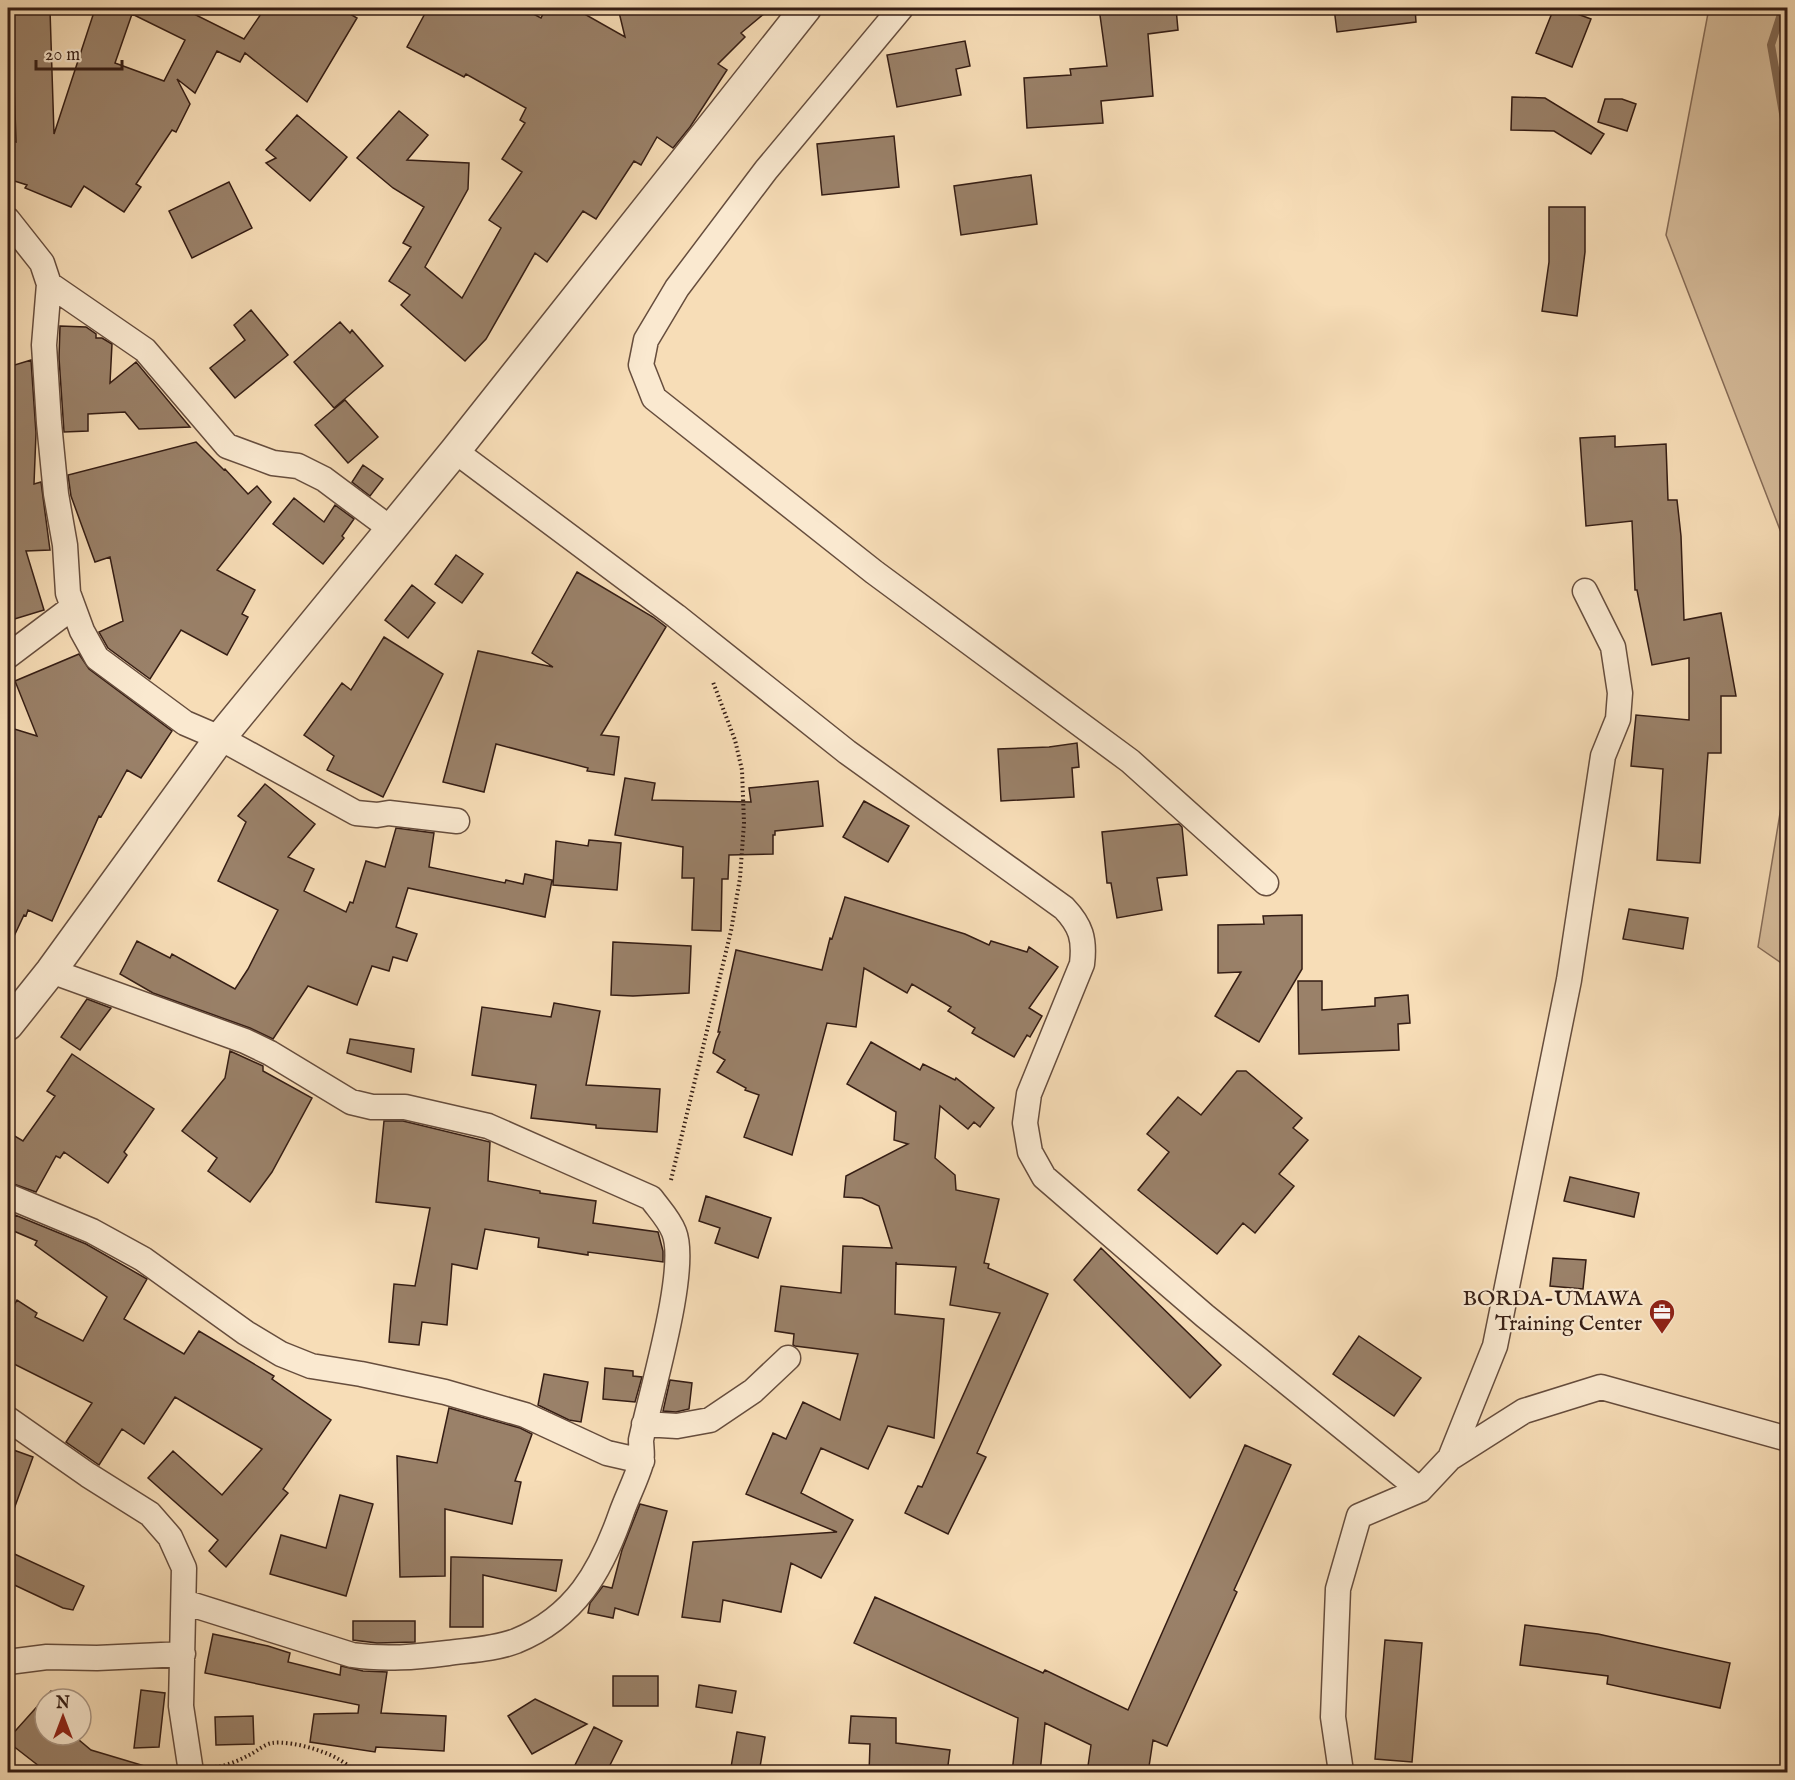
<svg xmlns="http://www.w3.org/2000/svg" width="1795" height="1780" font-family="'IM FELL English',serif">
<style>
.green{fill:#d6bc9b;stroke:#866c58;stroke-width:1.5}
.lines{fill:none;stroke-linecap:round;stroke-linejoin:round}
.stream{stroke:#826955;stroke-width:8}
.building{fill:#9a8169;stroke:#351d14;stroke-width:1.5;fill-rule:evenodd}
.minor-casing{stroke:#664d3d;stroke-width:27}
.tertiary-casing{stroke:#664d3d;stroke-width:33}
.path{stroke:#351d14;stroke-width:4;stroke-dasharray:1.5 3;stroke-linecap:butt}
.minor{stroke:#fae9d0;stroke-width:24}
.tertiary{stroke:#fae9d0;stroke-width:30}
.labels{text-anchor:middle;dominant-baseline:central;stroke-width:4.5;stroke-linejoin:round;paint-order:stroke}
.poi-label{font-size:22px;fill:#351d14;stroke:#fae9d0;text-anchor:end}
</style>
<rect width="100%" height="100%" fill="#f7ddb7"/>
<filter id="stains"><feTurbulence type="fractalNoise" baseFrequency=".00333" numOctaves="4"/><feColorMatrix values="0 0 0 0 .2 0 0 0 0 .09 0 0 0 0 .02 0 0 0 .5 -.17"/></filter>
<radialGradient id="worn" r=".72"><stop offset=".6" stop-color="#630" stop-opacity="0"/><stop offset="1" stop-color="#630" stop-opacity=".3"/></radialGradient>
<path class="green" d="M 1709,8 L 1787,8 L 1787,548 L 1666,235 Z
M 1787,771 L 1788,967 L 1787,967 L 1758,947 Z"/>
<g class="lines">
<path class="stream" d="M 1783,8 L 1771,45 L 1788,142"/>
</g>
<path class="building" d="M 119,8 L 182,8 L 244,39 L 265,8 L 340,8 L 357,18 L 307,102 L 245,53 L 240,62 L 217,51 L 195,93 L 177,79 L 190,104 L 176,132 L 172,130 L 136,184 L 141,187 L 124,212 L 84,186 L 71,207 L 25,188 L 27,185 L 8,179 L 8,139 L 16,142 L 13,51 L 8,51 L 8,12 L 50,10 L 54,134 L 95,9 ZM 132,14 L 185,40 L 164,81 L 115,63 Z
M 428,8 L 522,8 L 541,18 L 546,8 L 574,8 L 625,37 L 618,8 L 771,8 L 741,33 L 745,37 L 718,64 L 727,70 L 690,127 L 673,148 L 657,137 L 641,165 L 634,161 L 596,219 L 583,211 L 547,262 L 535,253 L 486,339 L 465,361 L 401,305 L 410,295 L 389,281 L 411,247 L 403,243 L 424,207 L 393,188 L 357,158 L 399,111 L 428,135 L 407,160 L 469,163 L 468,189 L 425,267 L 462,298 L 501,228 L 489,220 L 522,172 L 502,159 L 525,123 L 520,120 L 526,108 L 466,74 L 464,77 L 407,47 Z
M 1099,8 L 1176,8 L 1178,30 L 1148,34 L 1153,96 L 1101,101 L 1103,123 L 1027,128 L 1024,78 L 1071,75 L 1070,69 L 1107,66 Z
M 1334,8 L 1415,8 L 1416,22 L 1337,32 Z
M 1554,8 L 1561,8 L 1591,19 L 1572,67 L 1536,53 Z
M 965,41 L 970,66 L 956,69 L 961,95 L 897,107 L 887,55 Z
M 1512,97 L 1545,98 L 1604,134 L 1591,154 L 1554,131 L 1511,130 Z
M 1605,99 L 1622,99 L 1636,104 L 1627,131 L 1598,122 Z
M 297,115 L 347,157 L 310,201 L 266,163 L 276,158 L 266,150 Z
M 894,136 L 899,187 L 822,195 L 817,144 Z
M 1031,175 L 1037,224 L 961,235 L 954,186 Z
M 229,182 L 252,228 L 192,258 L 169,211 Z
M 1549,207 L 1585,207 L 1585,252 L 1577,316 L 1542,311 L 1549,262 Z
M 251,310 L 288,355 L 235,398 L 210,368 L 245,340 L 234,325 Z
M 340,322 L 350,333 L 352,330 L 383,366 L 334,408 L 294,362 Z
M 60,326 L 86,327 L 96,334 L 96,338 L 102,338 L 112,344 L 110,383 L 136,362 L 190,427 L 139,429 L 125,412 L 88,414 L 88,431 L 64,432 L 59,358 Z
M 31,360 L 36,433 L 34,484 L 41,482 L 50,550 L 26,551 L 44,610 L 8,621 L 8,367 Z
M 345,400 L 378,437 L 348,463 L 315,425 Z
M 1615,436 L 1615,447 L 1666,444 L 1668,500 L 1677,500 L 1681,536 L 1684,620 L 1721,613 L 1736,696 L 1721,696 L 1721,753 L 1708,753 L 1700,863 L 1657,860 L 1663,769 L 1631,766 L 1636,715 L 1689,720 L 1689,658 L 1652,665 L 1637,590 L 1635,590 L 1632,521 L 1586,526 L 1580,438 Z
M 196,442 L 224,470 L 225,469 L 248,494 L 257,486 L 271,502 L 217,570 L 255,590 L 242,614 L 248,617 L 227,655 L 181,630 L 150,679 L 108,648 L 99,632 L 123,621 L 110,557 L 95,562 L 71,496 L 68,475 Z
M 363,465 L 383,479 L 370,496 L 352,482 Z
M 294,498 L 324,522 L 335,505 L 354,519 L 342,536 L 344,538 L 323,564 L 273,524 Z
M 456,555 L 483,574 L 462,603 L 435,584 Z
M 577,572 L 653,617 L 666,627 L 601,735 L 619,737 L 614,775 L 587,771 L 588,768 L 496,744 L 484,792 L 443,782 L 478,651 L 553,667 L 532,653 Z
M 412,585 L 435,603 L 408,638 L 385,620 Z
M 384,637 L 443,674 L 383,797 L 327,770 L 334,756 L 304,735 L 342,683 L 351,690 Z
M 79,654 L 89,669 L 172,731 L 141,778 L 127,770 L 101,817 L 99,816 L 52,921 L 28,910 L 26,916 L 24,915 L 8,949 L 8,727 L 37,736 L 15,681 Z
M 1077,743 L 1079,767 L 1072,768 L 1074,797 L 1001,801 L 998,749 L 1049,747 Z
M 625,778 L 655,783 L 652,800 L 751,802 L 749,788 L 818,781 L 823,826 L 775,831 L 775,835 L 773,835 L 773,854 L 729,855 L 728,879 L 722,879 L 721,931 L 692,930 L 694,878 L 682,878 L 683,847 L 615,835 Z
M 265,784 L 315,824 L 288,857 L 314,869 L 304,891 L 346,912 L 350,902 L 353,903 L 366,861 L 385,867 L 396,828 L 434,833 L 429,867 L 505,883 L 506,880 L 523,884 L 525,874 L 552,880 L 545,917 L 408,888 L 396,927 L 417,934 L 407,961 L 393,957 L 389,971 L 372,966 L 357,1005 L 308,986 L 273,1039 L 250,1028 L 153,993 L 120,974 L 137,941 L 170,958 L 172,954 L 235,989 L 248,969 L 278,910 L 218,881 L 246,822 L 238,816 Z
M 864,801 L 909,826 L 888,862 L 843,837 Z
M 1179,824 L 1182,827 L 1187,875 L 1157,878 L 1162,910 L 1117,918 L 1111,883 L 1107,883 L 1102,832 Z
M 589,840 L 621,843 L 617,890 L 553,885 L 556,841 L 588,846 Z
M 845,897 L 965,934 L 989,945 L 991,941 L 1027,952 L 1029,947 L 1058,967 L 1029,1008 L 1042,1016 L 1030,1037 L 1027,1035 L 1014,1057 L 972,1033 L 975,1028 L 948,1011 L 951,1007 L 912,984 L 907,993 L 864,968 L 856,1027 L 827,1023 L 792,1155 L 744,1137 L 759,1095 L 745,1090 L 746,1088 L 717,1072 L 725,1060 L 713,1053 L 716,1041 L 720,1032 L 718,1032 L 736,950 L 822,970 L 830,938 L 832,939 Z
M 1629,909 L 1688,918 L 1683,949 L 1623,939 Z
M 1302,915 L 1302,969 L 1259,1042 L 1215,1016 L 1241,972 L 1218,973 L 1218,925 L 1264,924 L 1263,916 Z
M 613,942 L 691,946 L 689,993 L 633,996 L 611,995 Z
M 1298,981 L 1322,981 L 1322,1010 L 1375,1006 L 1375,998 L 1408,995 L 1410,1023 L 1398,1024 L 1399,1050 L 1299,1054 Z
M 87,999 L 111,1008 L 80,1050 L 61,1037 Z
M 554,1003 L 600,1011 L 586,1085 L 660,1089 L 657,1132 L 596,1128 L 596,1125 L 531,1118 L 536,1085 L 472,1075 L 482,1007 L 551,1017 Z
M 350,1039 L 414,1049 L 411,1072 L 347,1053 Z
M 871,1042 L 920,1070 L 923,1064 L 955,1080 L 956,1078 L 994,1108 L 980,1127 L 974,1122 L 968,1129 L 940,1106 L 935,1158 L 955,1175 L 956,1190 L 999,1199 L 984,1263 L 989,1264 L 988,1268 L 1048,1294 L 977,1453 L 986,1457 L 948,1534 L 905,1513 L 918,1486 L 922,1487 L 1000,1313 L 950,1305 L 956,1267 L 897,1264 L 896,1262 L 895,1314 L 944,1319 L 934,1438 L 888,1426 L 868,1469 L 821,1448 L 801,1493 L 853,1520 L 821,1578 L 791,1563 L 781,1612 L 723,1600 L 720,1622 L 682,1617 L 693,1542 L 837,1532 L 746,1494 L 773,1433 L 786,1439 L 803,1402 L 840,1420 L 858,1354 L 795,1346 L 793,1345 L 794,1334 L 775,1331 L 781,1286 L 841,1293 L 843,1246 L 892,1248 L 879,1206 L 862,1198 L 844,1197 L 846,1176 L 908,1144 L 894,1140 L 896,1112 L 847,1084 Z
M 230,1051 L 263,1066 L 263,1071 L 312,1098 L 272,1172 L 250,1202 L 208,1171 L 217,1158 L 182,1131 L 225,1078 Z
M 72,1054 L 154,1109 L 124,1152 L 127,1155 L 108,1183 L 64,1152 L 60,1158 L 56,1156 L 36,1192 L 8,1182 L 8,1132 L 23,1141 L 55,1096 L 47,1091 Z
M 1237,1071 L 1246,1071 L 1302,1118 L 1293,1128 L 1308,1140 L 1279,1174 L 1294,1186 L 1255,1233 L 1243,1223 L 1217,1254 L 1138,1190 L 1169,1152 L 1147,1134 L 1178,1097 L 1201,1115 Z
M 384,1121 L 403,1121 L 490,1142 L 488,1181 L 540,1191 L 540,1193 L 596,1201 L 593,1223 L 658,1232 L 663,1251 L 663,1262 L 588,1252 L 588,1255 L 538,1247 L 539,1238 L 485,1229 L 477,1269 L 452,1264 L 447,1325 L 422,1322 L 419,1345 L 389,1342 L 394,1284 L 415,1286 L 430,1208 L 376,1202 Z
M 1570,1177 L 1639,1193 L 1634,1217 L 1564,1201 Z
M 706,1196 L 771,1218 L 758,1258 L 715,1243 L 720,1228 L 699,1221 Z
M 15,1215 L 86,1244 L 147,1279 L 124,1319 L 184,1354 L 199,1331 L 274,1376 L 272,1379 L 331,1420 L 283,1489 L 288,1493 L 226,1567 L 209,1551 L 218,1540 L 148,1478 L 173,1451 L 222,1495 L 262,1449 L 175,1397 L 144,1444 L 122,1429 L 99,1465 L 66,1442 L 92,1403 L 8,1361 L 8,1316 L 17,1300 L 37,1313 L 35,1317 L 83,1341 L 107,1297 L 35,1245 L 37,1241 L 9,1229 Z
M 1101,1248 L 1221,1365 L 1190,1398 L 1074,1280 Z
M 1553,1258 L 1586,1260 L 1583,1289 L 1550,1286 Z
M 1359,1336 L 1421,1378 L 1394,1416 L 1333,1374 Z
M 605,1368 L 633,1371 L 633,1376 L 642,1377 L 635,1402 L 603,1399 Z
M 544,1374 L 588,1382 L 581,1422 L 569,1420 L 538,1405 Z
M 670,1380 L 692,1383 L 689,1409 L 676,1412 L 663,1411 Z
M 449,1408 L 520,1428 L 532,1434 L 515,1481 L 521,1482 L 512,1524 L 445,1509 L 445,1576 L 400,1577 L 397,1456 L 437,1463 Z
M 1245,1445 L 1291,1465 L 1234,1590 L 1237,1592 L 1167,1746 L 1153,1740 L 1148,1773 L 1087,1773 L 1091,1745 L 1045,1723 L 1040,1773 L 1012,1773 L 1018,1718 L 854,1643 L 875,1597 L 1043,1673 L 1045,1670 L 1128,1710 Z
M 8,1448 L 33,1457 L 10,1520 L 8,1520 Z
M 340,1495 L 373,1504 L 346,1596 L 270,1574 L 281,1535 L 326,1548 Z
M 640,1504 L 667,1511 L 638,1615 L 615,1608 L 613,1618 L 588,1613 L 590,1603 L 603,1586 L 612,1588 L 622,1550 Z
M 8,1551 L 84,1586 L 73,1610 L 63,1608 L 8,1582 Z
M 451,1557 L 454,1557 L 562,1560 L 556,1591 L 483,1575 L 483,1627 L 450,1627 Z
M 353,1621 L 415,1621 L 415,1642 L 377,1643 L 353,1640 Z
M 1525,1625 L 1598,1634 L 1730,1663 L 1720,1708 L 1607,1684 L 1608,1676 L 1520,1665 Z
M 213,1634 L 268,1646 L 290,1653 L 288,1662 L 340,1675 L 341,1666 L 363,1671 L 387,1672 L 381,1713 L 446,1716 L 444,1751 L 376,1747 L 375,1752 L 310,1742 L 314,1714 L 358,1713 L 359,1705 L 205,1673 Z
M 1385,1640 L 1422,1643 L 1412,1762 L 1375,1759 Z
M 613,1676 L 658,1676 L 658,1706 L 613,1706 Z
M 699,1685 L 736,1691 L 732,1713 L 696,1707 Z
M 141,1690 L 165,1693 L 159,1747 L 134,1748 Z
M 51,1691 L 60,1699 L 45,1699 L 45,1735 L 73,1735 L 91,1750 L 148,1767 L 147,1773 L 48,1773 L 8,1742 L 8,1739 Z
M 535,1699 L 587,1724 L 532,1754 L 508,1716 Z
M 253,1716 L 254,1744 L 216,1745 L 215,1717 Z
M 851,1716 L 896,1718 L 896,1743 L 950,1750 L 947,1773 L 869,1773 L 870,1744 L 849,1743 Z
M 594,1727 L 622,1741 L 606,1773 L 571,1773 Z
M 737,1732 L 765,1737 L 759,1773 L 730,1773 Z"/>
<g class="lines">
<g class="minor-casing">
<path id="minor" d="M 901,8 L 766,170 L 677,288 L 646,340 L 641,365 L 654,398 L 874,572 L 1130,761 L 1266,883
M 8,220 L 42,263 L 49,284 L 44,345 L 49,423 L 56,494 L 65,545 L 68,593 L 82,631 L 97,658 L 185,723 L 220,738 L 356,813 L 377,815 L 389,813 L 457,821
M 49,284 L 145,350 L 227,446 L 273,463 L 298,466 L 324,479 L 391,529
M 455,451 L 676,616 L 847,752 L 1064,908 C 1081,926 1085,939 1082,964 L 1029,1094 L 1025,1123 L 1030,1152 L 1044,1177 L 1205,1316 L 1420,1490
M 8,656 L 73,607
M 51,971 L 245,1041 L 270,1053 L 351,1102 L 372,1107 L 405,1107 L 488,1126 L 651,1198 C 659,1209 669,1219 674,1232 C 689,1269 650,1396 641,1440 C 641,1447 643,1456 641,1463 C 636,1480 627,1497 621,1514 C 601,1571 575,1617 516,1641 C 495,1649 471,1650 448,1653 C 416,1657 385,1660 352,1655 L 184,1602
M 8,1196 L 92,1231 L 143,1259 L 246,1333 L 281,1354 L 311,1366 L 361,1374 L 445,1392 L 525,1415 L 607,1453 L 642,1461
M 8,1419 L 88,1475 L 150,1514 L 170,1537 L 184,1568 L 181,1706 L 191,1772
M 644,1424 L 677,1426 L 710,1420 L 753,1391 L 788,1358
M 1450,1458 L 1524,1411 L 1601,1387 L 1788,1439
M 8,1662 L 47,1657 L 97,1658 L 183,1654
M 1341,1772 L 1333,1717 L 1338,1589 L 1359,1516 L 1420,1490 L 1450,1458 L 1495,1346 L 1569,980 L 1603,756 L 1618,719 L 1620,693 L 1613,647 L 1585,591"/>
</g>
<g class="tertiary-casing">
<path id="tertiary" d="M 8,1025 L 51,971 L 220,738 L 455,451 L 806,8"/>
</g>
<path class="path" d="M 671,1180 L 731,931 L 740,878 L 744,823 L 742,770 L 735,740 L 713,682
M 215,1767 C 227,1766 240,1760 251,1754 C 257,1751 265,1744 272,1743 C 293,1740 342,1754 354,1772"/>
<use href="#minor" class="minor"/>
<use href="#tertiary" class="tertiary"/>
</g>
<defs>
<g id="office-pin" transform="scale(1.35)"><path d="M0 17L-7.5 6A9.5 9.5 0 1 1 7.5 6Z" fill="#8f2418" stroke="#fae9d0"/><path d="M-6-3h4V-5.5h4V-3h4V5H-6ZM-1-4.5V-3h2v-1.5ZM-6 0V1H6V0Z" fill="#fff"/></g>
</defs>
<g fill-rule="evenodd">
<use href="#office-pin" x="1662" y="1312"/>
</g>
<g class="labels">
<g class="poi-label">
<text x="1642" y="1299">BORDA-UMAWA<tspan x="1642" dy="25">Training Center</tspan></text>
</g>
</g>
<rect width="1795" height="1780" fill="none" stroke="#f7ddb7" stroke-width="30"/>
<rect x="9" y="9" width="1777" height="1762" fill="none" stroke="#351d14" stroke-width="3"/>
<rect x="15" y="15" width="1765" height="1750" fill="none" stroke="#351d14" stroke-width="1.5"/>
<g transform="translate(63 1717)"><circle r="28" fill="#fae9d0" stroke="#ab9785" stroke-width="1.5"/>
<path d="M0-4.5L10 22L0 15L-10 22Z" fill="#8f2418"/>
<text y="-9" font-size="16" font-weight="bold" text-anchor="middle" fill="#351d14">N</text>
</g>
<path d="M36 60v9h86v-9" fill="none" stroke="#351d14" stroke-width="3"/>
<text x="45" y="60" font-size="18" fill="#351d14" stroke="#fae9d0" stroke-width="4.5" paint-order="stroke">20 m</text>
<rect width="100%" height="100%" filter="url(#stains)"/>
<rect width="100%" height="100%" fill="url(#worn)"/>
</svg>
